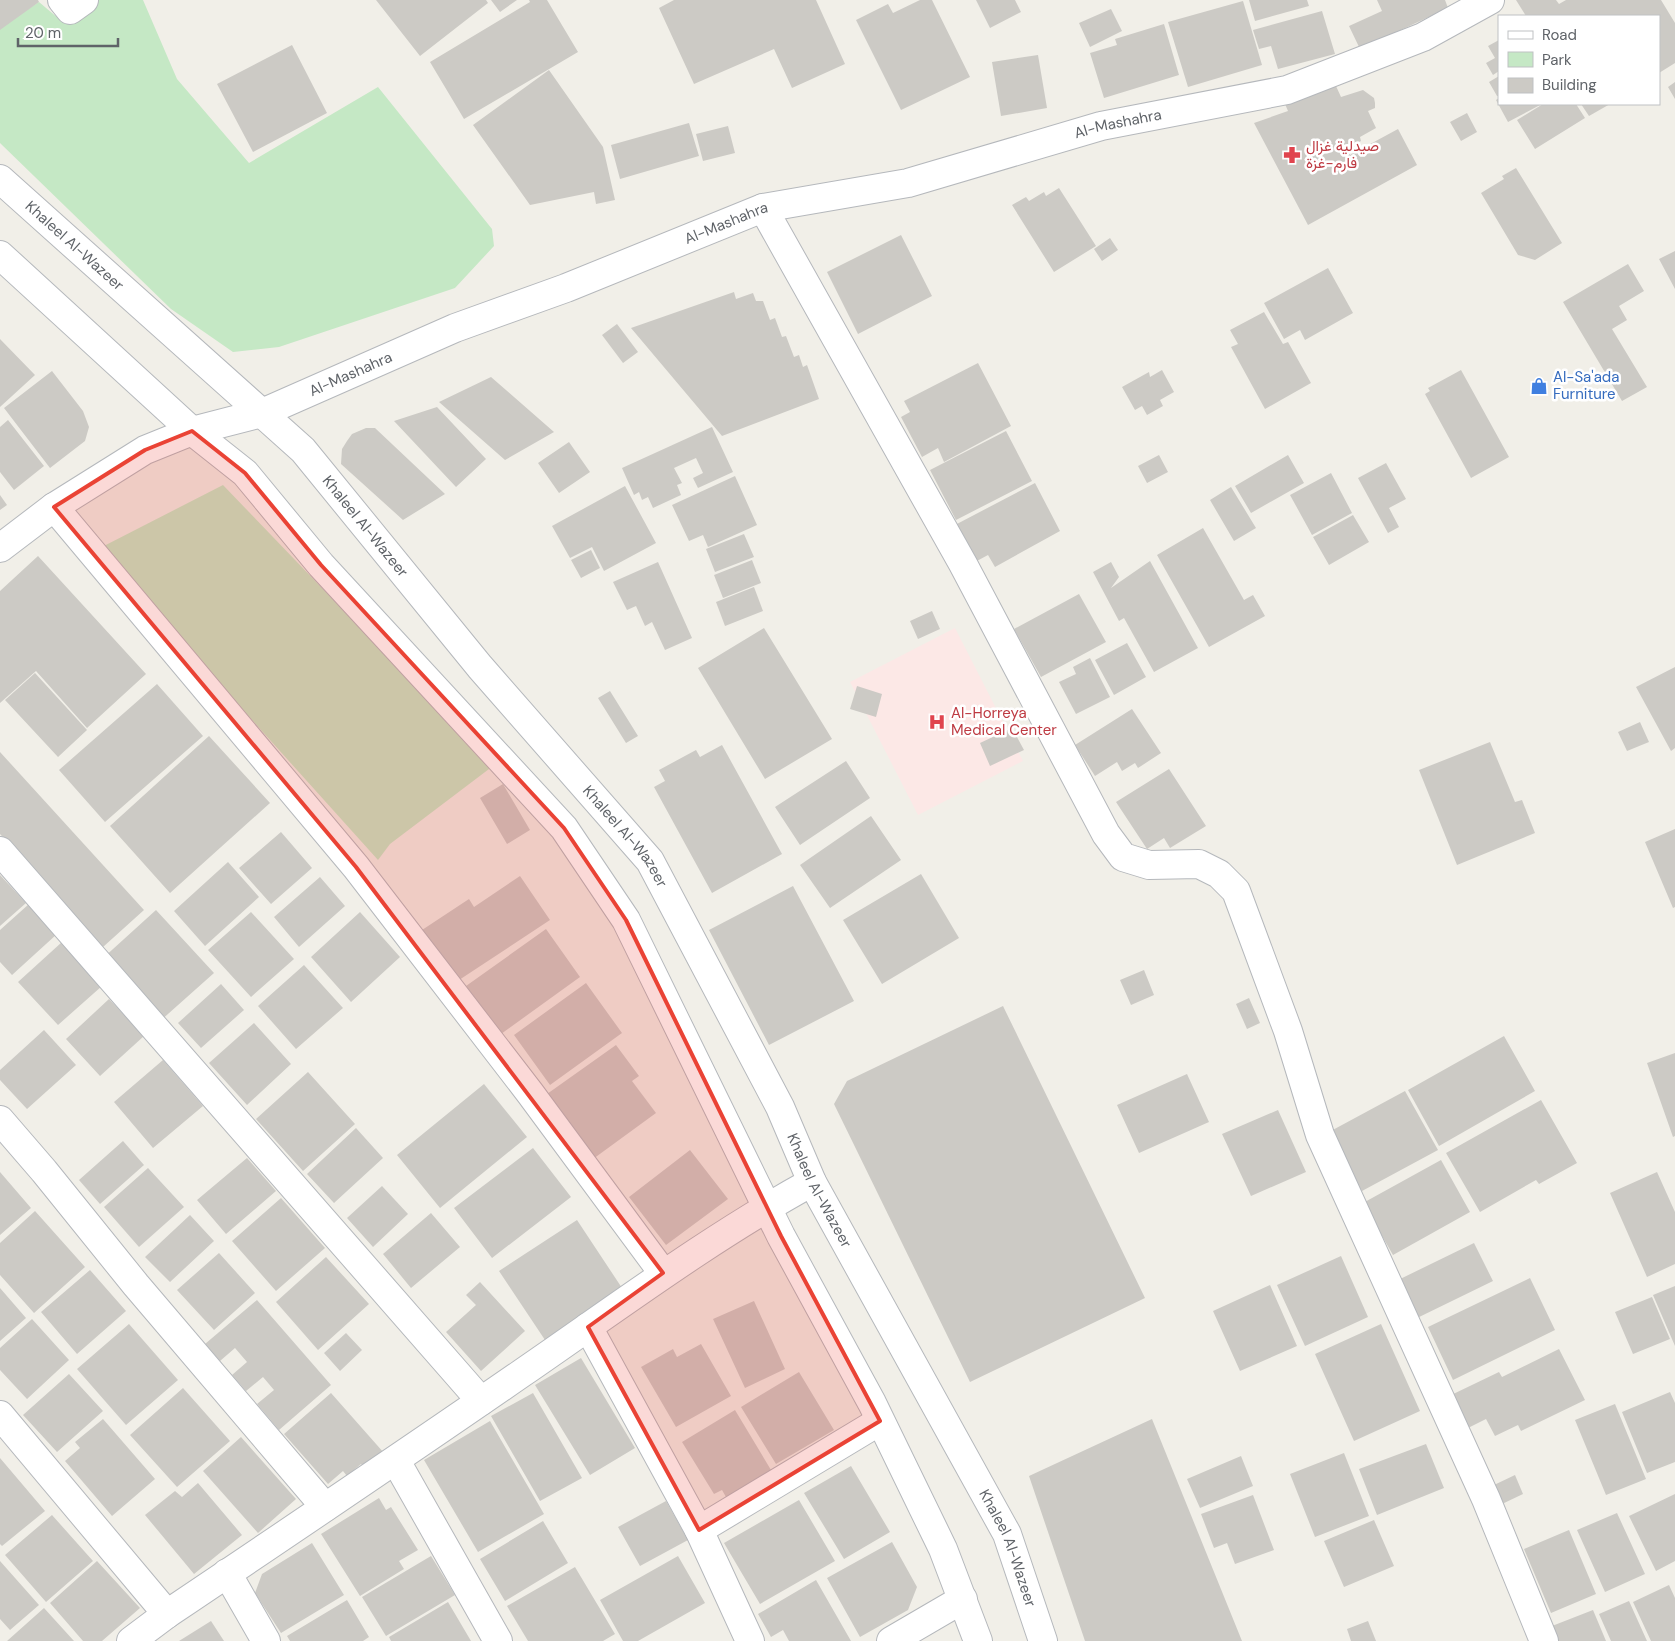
<svg xmlns="http://www.w3.org/2000/svg" width="1675" height="1641" font-family="'DM Sans',Vazirmatn,sans-serif">
<style>
.medical{fill:#fce8e6}
.green{fill:#c5e8c5}
.building{fill:#cccac5}
.lines{fill:none;stroke-linecap:round;stroke-linejoin:round}
.minor-casing{stroke:#b5b8bc;stroke-width:30}
.minor{stroke:#fff;stroke-width:28}
.marked{fill:#ea4335;fill-opacity:0.2;stroke:#ea4335;stroke-width:4;stroke-linejoin:round}
.labels{text-anchor:middle;dominant-baseline:central;stroke-width:5;stroke-linejoin:round;paint-order:stroke}
.street-label{font-size:15px;fill:#5f6368;stroke:#fff}
.health-label{font-size:15px;fill:#be3a42;stroke:#fff;text-anchor:start}
.shop-label{font-size:15px;fill:#366cbe;stroke:#fff;text-anchor:start}
</style>
<rect width="100%" height="100%" fill="#f1efe8"/>
<path class="medical" d="M 955,628 L 1023,761 L 918,815 L 850,682 Z"/>
<path class="green" d="M 97,0 L 143,0 L 177,79 L 249,163 L 378,87 L 492,229 L 494,246 L 455,288 L 279,347 L 233,352 L 171,309 L 0,143 L 0,27 L 39,2 L 65,24 Z
M 223,485 L 493,766 L 390,844 L 378,860 L 98,549 Z"/>
<path class="building" d="M 0,0 L 38,0 L 39,2 L 0,30 Z
M 376,0 L 486,0 L 488,3 L 420,56 Z
M 491,0 L 517,0 L 500,12 Z
M 529,0 L 547,0 L 578,52 L 464,119 L 430,62 L 530,2 Z
M 674,0 L 816,0 L 845,64 L 792,88 L 774,49 L 694,84 L 659,8 Z
M 920,0 L 932,0 L 970,77 L 901,110 L 856,20 L 888,4 L 893,13 Z
M 976,0 L 1015,0 L 1021,12 L 990,28 Z
M 1249,0 L 1307,0 L 1309,6 L 1255,21 Z
M 1377,0 L 1445,0 L 1448,8 L 1360,49 L 1349,26 L 1382,11 Z
M 1516,0 L 1556,0 L 1559,4 L 1566,0 L 1661,0 L 1675,23 L 1675,63 L 1659,73 L 1659,16 L 1526,16 Z
M 1243,1 L 1262,65 L 1188,87 L 1168,22 Z
M 1111,9 L 1122,31 L 1090,47 L 1079,23 Z
M 1322,11 L 1335,54 L 1278,69 L 1271,46 L 1259,49 L 1253,30 Z
M 1164,24 L 1179,75 L 1104,98 L 1090,53 L 1117,45 L 1115,39 Z
M 1499,40 L 1499,71 L 1493,75 L 1486,63 L 1495,58 L 1488,46 Z
M 292,45 L 327,113 L 253,152 L 217,84 Z
M 1038,55 L 1047,108 L 1001,116 L 992,62 Z
M 549,70 L 603,147 L 615,200 L 596,204 L 594,192 L 530,205 L 473,125 Z
M 1499,76 L 1499,96 L 1497,96 L 1489,82 Z
M 1675,82 L 1675,99 L 1668,87 Z
M 1336,86 L 1341,97 L 1363,90 L 1374,98 L 1375,103 L 1375,108 L 1368,111 L 1376,128 L 1360,137 L 1361,141 L 1348,148 L 1350,155 L 1398,129 L 1417,165 L 1308,225 L 1254,123 L 1288,111 L 1285,104 Z
M 1499,98 L 1499,104 L 1542,104 L 1508,122 L 1496,100 Z
M 1543,104 L 1576,104 L 1585,118 L 1535,149 L 1517,120 Z
M 1581,104 L 1610,104 L 1589,116 Z
M 1467,113 L 1477,132 L 1461,141 L 1450,122 Z
M 689,123 L 699,156 L 620,179 L 611,145 Z
M 728,126 L 735,153 L 703,161 L 696,134 Z
M 1516,168 L 1562,243 L 1535,260 L 1518,255 L 1481,193 L 1504,179 L 1502,176 Z
M 1059,188 L 1096,246 L 1054,272 L 1012,205 L 1026,197 L 1029,201 L 1044,192 L 1046,196 Z
M 901,235 L 932,296 L 858,334 L 827,272 Z
M 1110,238 L 1118,250 L 1102,261 L 1094,249 Z
M 1675,251 L 1675,289 L 1659,259 Z
M 1628,264 L 1644,291 L 1619,306 L 1627,320 L 1612,329 L 1647,387 L 1622,401 L 1563,302 Z
M 1328,268 L 1353,313 L 1305,340 L 1300,330 L 1284,339 L 1264,303 Z
M 734,292 L 736,299 L 753,293 L 756,301 L 763,301 L 770,320 L 775,318 L 782,337 L 786,336 L 794,357 L 799,355 L 803,367 L 807,365 L 819,399 L 722,436 L 631,328 Z
M 1264,312 L 1283,344 L 1288,342 L 1311,383 L 1265,409 L 1231,347 L 1238,344 L 1230,330 Z
M 617,324 L 638,352 L 623,363 L 602,335 Z
M 0,339 L 35,375 L 0,407 Z
M 978,363 L 1011,426 L 944,462 L 938,448 L 922,457 L 901,417 L 910,412 L 904,401 Z
M 1162,370 L 1174,392 L 1160,400 L 1163,406 L 1147,415 L 1142,406 L 1135,410 L 1122,387 L 1149,372 L 1150,377 Z
M 1461,370 L 1509,457 L 1471,478 L 1425,394 L 1430,391 L 1428,388 Z
M 52,371 L 83,411 L 89,427 L 85,441 L 50,468 L 4,408 Z
M 491,377 L 554,432 L 505,460 L 439,402 Z
M 437,407 L 486,459 L 456,487 L 394,421 Z
M 8,420 L 44,466 L 14,490 L 0,472 L 0,427 Z
M 712,427 L 733,472 L 698,488 L 693,478 L 703,473 L 696,458 L 674,468 L 682,483 L 677,485 L 681,495 L 653,508 L 648,497 L 642,500 L 639,492 L 634,495 L 622,468 Z
M 366,428 L 375,428 L 445,494 L 403,520 L 341,464 L 342,449 L 347,441 L 352,434 Z
M 1006,431 L 1032,481 L 956,520 L 930,470 Z
M 569,442 L 590,472 L 559,493 L 538,463 Z
M 1159,455 L 1168,472 L 1147,483 L 1138,466 Z
M 1288,455 L 1304,483 L 1251,513 L 1235,486 Z
M 1386,463 L 1406,499 L 1389,508 L 1399,527 L 1388,533 L 1358,478 Z
M 1331,473 L 1352,513 L 1312,535 L 1290,495 Z
M 735,476 L 757,525 L 708,547 L 703,535 L 689,541 L 672,505 Z
M 1035,483 L 1060,531 L 995,567 L 988,555 L 975,562 L 955,525 Z
M 625,486 L 656,543 L 604,571 L 592,547 L 570,558 L 552,526 Z
M 1231,487 L 1256,528 L 1234,541 L 1210,500 Z
M 0,495 L 7,505 L 0,510 Z
M 1353,515 L 1369,542 L 1329,565 L 1313,537 Z
M 1203,528 L 1244,600 L 1253,595 L 1265,616 L 1209,647 L 1157,555 Z
M 744,534 L 754,557 L 715,572 L 706,549 Z
M 591,550 L 600,568 L 581,578 L 571,560 Z
M 38,556 L 146,674 L 87,728 L 36,671 L 0,703 L 0,591 Z
M 752,560 L 761,583 L 723,598 L 714,575 Z
M 1150,561 L 1198,648 L 1154,672 L 1124,618 L 1119,621 L 1093,572 L 1111,562 L 1119,577 L 1111,588 Z
M 658,562 L 692,638 L 665,650 L 652,622 L 645,626 L 636,606 L 627,610 L 613,582 Z
M 754,587 L 763,611 L 725,626 L 716,602 Z
M 1079,594 L 1106,642 L 1041,677 L 1014,629 Z
M 932,611 L 940,629 L 918,639 L 910,621 Z
M 764,628 L 832,739 L 765,779 L 698,668 Z
M 1127,643 L 1146,677 L 1114,695 L 1095,660 Z
M 1090,658 L 1110,697 L 1076,714 L 1059,682 L 1076,674 L 1073,667 Z
M 1675,667 L 1675,748 L 1671,751 L 1636,687 Z
M 35,673 L 87,730 L 58,757 L 5,700 Z
M 157,684 L 203,736 L 105,822 L 59,770 Z
M 857,686 L 882,694 L 876,717 L 850,709 Z
M 610,691 L 638,736 L 626,743 L 598,698 Z
M 1132,709 L 1161,753 L 1138,768 L 1135,763 L 1122,771 L 1117,762 L 1095,776 L 1075,745 Z
M 1640,722 L 1649,742 L 1627,751 L 1618,732 Z
M 1012,728 L 1024,750 L 990,766 L 980,743 Z
M 209,736 L 270,803 L 170,893 L 110,826 Z
M 1490,742 L 1515,802 L 1522,800 L 1535,833 L 1457,865 L 1419,770 Z
M 722,745 L 782,854 L 712,893 L 654,787 L 665,781 L 659,770 L 696,750 L 700,757 Z
M 0,752 L 144,910 L 103,947 L 0,834 Z
M 846,761 L 870,798 L 800,845 L 775,807 Z
M 1169,769 L 1206,826 L 1170,848 L 1164,838 L 1147,849 L 1116,802 Z
M 503,784 L 530,830 L 507,844 L 480,798 Z
M 871,816 L 901,860 L 830,908 L 800,865 Z
M 1675,829 L 1675,907 L 1673,908 L 1645,842 Z
M 281,832 L 312,868 L 271,904 L 239,868 Z
M 228,862 L 259,897 L 205,946 L 174,911 Z
M 921,874 L 959,938 L 882,984 L 843,920 Z
M 0,875 L 26,903 L 0,926 Z
M 520,876 L 550,920 L 456,982 L 422,930 L 469,899 L 474,907 Z
M 320,877 L 345,906 L 299,947 L 274,917 Z
M 793,886 L 854,1001 L 769,1045 L 709,930 Z
M 29,904 L 57,934 L 12,975 L 0,962 L 0,930 Z
M 156,910 L 214,973 L 159,1022 L 102,959 Z
M 251,912 L 294,959 L 251,997 L 208,950 Z
M 360,912 L 400,957 L 351,1002 L 311,957 Z
M 546,929 L 580,977 L 501,1034 L 466,986 Z
M 62,942 L 102,986 L 58,1025 L 18,982 Z
M 304,965 L 343,1008 L 296,1049 L 258,1006 Z
M 1144,970 L 1154,995 L 1131,1005 L 1120,980 Z
M 586,983 L 622,1033 L 550,1085 L 514,1035 Z
M 221,984 L 244,1010 L 201,1048 L 178,1023 Z
M 1249,998 L 1260,1023 L 1247,1029 L 1236,1004 Z
M 109,999 L 144,1036 L 100,1076 L 66,1039 Z
M 1003,1006 L 1145,1298 L 970,1382 L 834,1104 L 847,1081 Z
M 254,1023 L 291,1064 L 247,1105 L 209,1063 Z
M 44,1030 L 76,1065 L 27,1109 L 0,1080 L 0,1070 Z
M 1504,1036 L 1535,1091 L 1439,1146 L 1408,1090 Z
M 616,1045 L 639,1076 L 632,1081 L 656,1113 L 593,1159 L 547,1094 Z
M 1675,1053 L 1675,1136 L 1673,1137 L 1647,1063 Z
M 163,1060 L 203,1106 L 153,1148 L 114,1102 Z
M 308,1072 L 355,1124 L 303,1171 L 256,1119 Z
M 1187,1074 L 1209,1122 L 1139,1153 L 1117,1105 Z
M 484,1084 L 527,1137 L 440,1208 L 397,1155 Z
M 1405,1091 L 1438,1150 L 1362,1191 L 1329,1132 Z
M 1541,1100 L 1577,1163 L 1539,1184 L 1536,1180 L 1480,1212 L 1446,1153 Z
M 1278,1110 L 1306,1172 L 1251,1196 L 1222,1134 Z
M 356,1128 L 383,1158 L 334,1203 L 307,1174 Z
M 123,1141 L 144,1165 L 100,1204 L 79,1180 Z
M 533,1148 L 571,1197 L 492,1258 L 454,1208 Z
M 690,1150 L 728,1199 L 666,1245 L 629,1197 Z
M 247,1158 L 276,1191 L 226,1234 L 197,1200 Z
M 1441,1160 L 1470,1212 L 1393,1255 L 1363,1203 Z
M 148,1168 L 184,1207 L 139,1247 L 104,1207 Z
M 0,1172 L 31,1208 L 0,1235 Z
M 1657,1172 L 1675,1212 L 1675,1264 L 1647,1277 L 1610,1193 Z
M 382,1186 L 408,1214 L 373,1247 L 347,1218 Z
M 281,1198 L 325,1248 L 276,1291 L 232,1241 Z
M 35,1211 L 85,1267 L 34,1313 L 0,1275 L 0,1243 Z
M 431,1213 L 460,1247 L 411,1288 L 383,1254 Z
M 190,1215 L 214,1241 L 170,1282 L 145,1257 Z
M 577,1220 L 622,1288 L 547,1343 L 499,1271 Z
M 1474,1243 L 1493,1281 L 1413,1320 L 1394,1282 Z
M 219,1253 L 255,1293 L 214,1330 L 177,1290 Z
M 1341,1256 L 1368,1317 L 1305,1346 L 1277,1285 Z
M 326,1257 L 369,1304 L 318,1350 L 276,1302 Z
M 90,1270 L 126,1311 L 77,1354 L 41,1312 Z
M 1530,1278 L 1555,1330 L 1453,1380 L 1428,1327 Z
M 480,1282 L 525,1331 L 481,1371 L 446,1332 L 476,1305 L 466,1295 Z
M 1270,1285 L 1297,1346 L 1240,1371 L 1213,1311 Z
M 1675,1286 L 1675,1346 L 1653,1295 Z
M 0,1288 L 26,1318 L 0,1341 Z
M 1652,1297 L 1670,1339 L 1633,1354 L 1615,1312 Z
M 257,1300 L 331,1385 L 279,1430 L 257,1404 L 274,1390 L 263,1377 L 246,1391 L 232,1375 L 247,1362 L 235,1348 L 220,1361 L 205,1344 Z
M 754,1301 L 785,1369 L 745,1388 L 713,1319 Z
M 32,1319 L 69,1360 L 27,1399 L 0,1370 L 0,1348 Z
M 129,1324 L 178,1380 L 126,1425 L 77,1369 Z
M 1381,1324 L 1420,1411 L 1354,1441 L 1315,1354 Z
M 346,1333 L 362,1350 L 340,1371 L 324,1353 Z
M 701,1344 L 731,1396 L 676,1427 L 641,1367 L 673,1349 L 677,1357 Z
M 1559,1349 L 1585,1400 L 1521,1431 L 1518,1425 L 1495,1436 L 1486,1419 L 1464,1430 L 1447,1397 L 1499,1372 L 1502,1377 Z
M 581,1358 L 635,1448 L 590,1475 L 535,1385 Z
M 799,1372 L 834,1430 L 776,1464 L 741,1407 Z
M 69,1374 L 103,1411 L 57,1452 L 23,1415 Z
M 183,1388 L 230,1441 L 177,1487 L 130,1435 Z
M 1670,1392 L 1675,1403 L 1675,1462 L 1647,1473 L 1622,1412 Z
M 331,1393 L 384,1453 L 366,1469 L 361,1464 L 347,1476 L 343,1471 L 328,1484 L 284,1434 Z
M 533,1393 L 582,1478 L 540,1501 L 491,1416 Z
M 1615,1404 L 1646,1479 L 1606,1495 L 1575,1420 Z
M 735,1410 L 771,1470 L 726,1497 L 722,1490 L 714,1494 L 682,1442 Z
M 103,1419 L 155,1479 L 112,1516 L 65,1461 L 80,1448 L 75,1442 Z
M 1152,1419 L 1242,1641 L 1085,1641 L 1029,1476 Z
M 490,1421 L 544,1514 L 478,1552 L 424,1460 Z
M 241,1437 L 296,1499 L 258,1533 L 203,1471 Z
M 1426,1444 L 1444,1488 L 1377,1515 L 1359,1469 Z
M 1344,1453 L 1369,1516 L 1315,1537 L 1290,1474 Z
M 1241,1456 L 1253,1486 L 1200,1508 L 1187,1479 Z
M 0,1458 L 45,1511 L 2,1546 L 0,1544 Z
M 851,1466 L 890,1532 L 844,1559 L 804,1493 Z
M 1515,1475 L 1523,1494 L 1502,1504 L 1494,1485 Z
M 198,1483 L 242,1535 L 194,1574 L 145,1515 L 175,1491 L 182,1497 Z
M 1675,1494 L 1675,1561 L 1656,1571 L 1629,1516 Z
M 1253,1495 L 1274,1550 L 1235,1564 L 1227,1543 L 1214,1548 L 1201,1514 Z
M 379,1498 L 386,1510 L 391,1507 L 418,1550 L 399,1561 L 404,1569 L 360,1596 L 321,1534 Z
M 799,1500 L 835,1561 L 760,1604 L 724,1543 Z
M 666,1501 L 688,1540 L 640,1566 L 618,1527 Z
M 1617,1513 L 1645,1574 L 1605,1592 L 1577,1530 Z
M 52,1515 L 93,1561 L 46,1602 L 5,1555 Z
M 1374,1520 L 1394,1566 L 1344,1587 L 1324,1541 Z
M 543,1521 L 568,1563 L 505,1601 L 480,1559 Z
M 1569,1530 L 1596,1594 L 1551,1613 L 1524,1549 Z
M 892,1542 L 917,1587 L 908,1610 L 860,1637 L 827,1578 Z
M 312,1543 L 344,1595 L 281,1633 L 255,1593 L 262,1574 Z
M 431,1556 L 455,1595 L 386,1636 L 362,1597 Z
M 678,1556 L 705,1603 L 638,1641 L 623,1641 L 600,1600 Z
M 0,1561 L 39,1605 L 10,1630 L 0,1619 Z
M 97,1561 L 140,1608 L 102,1641 L 83,1641 L 50,1603 Z
M 575,1567 L 615,1634 L 603,1641 L 528,1641 L 507,1606 Z
M 816,1580 L 851,1641 L 789,1641 L 783,1630 L 771,1637 L 758,1614 Z
M 1669,1585 L 1675,1598 L 1675,1641 L 1651,1641 L 1633,1602 Z
M 347,1600 L 369,1637 L 363,1641 L 290,1641 L 287,1636 Z
M 1629,1601 L 1647,1641 L 1611,1641 L 1599,1614 Z
M 448,1602 L 471,1641 L 391,1641 L 389,1637 Z
M 44,1608 L 74,1641 L 7,1641 Z
M 1593,1610 L 1606,1641 L 1558,1641 L 1552,1626 Z
M 211,1621 L 224,1641 L 179,1641 Z
M 1368,1621 L 1376,1641 L 1351,1641 L 1347,1629 Z"/>
<g class="lines">
<g class="minor-casing">
<g id="minor">
<path d="M 62,0 L 70,10 L 84,0"/>
<path id="s1" d="M 0,179 L 303,450 L 480,667 L 650,861 L 780,1107 L 812,1182 L 1007,1534 L 1043,1641"/>
<path d="M 763,208 L 963,564 L 1106,834 L 1123,857 L 1149,865 L 1199,864 L 1219,874 L 1236,891 L 1288,1031 L 1320,1135 L 1486,1499 L 1544,1641"/>
<path d="M 0,255 L 192,431 L 245,473 L 321,565 L 564,828 L 626,920 L 781,1236 L 872,1403 L 943,1549 L 978,1641"/>
<path d="M 54,507 L 356,867 L 530,1093 L 663,1273"/>
<path id="s2" d="M 0,548 L 54,507 L 145,450 L 192,431 L 262,413 L 455,328 L 566,288 L 763,208 L 908,183 L 1101,126 L 1287,90 L 1423,37 L 1490,0"/>
<path d="M 0,851 L 481,1401"/>
<path d="M 0,1120 L 44,1171 L 136,1285 L 325,1507"/>
<path d="M 588,1327 L 699,1530 L 750,1641"/>
<path d="M 0,1415 L 167,1614"/>
<path d="M 396,1461 L 498,1641"/>
<path d="M 699,1530 L 880,1421"/>
<path d="M 227,1573 L 266,1641"/>
<path d="M 131,1641 L 167,1614 C 286,1534 405,1454 522,1373 C 618,1307 710,1238 812,1182"/>
<path d="M 891,1641 L 963,1599"/>
</g>
</g>
<use href="#minor" class="minor"/>
</g>
<path class="marked" d="M 192,431 L 245,473 L 321,565 L 564,828 L 626,920 L 781,1236 L 880,1421 L 699,1530 L 588,1327 L 663,1273 L 356,867 L 54,507 L 145,450 Z"/>
<defs>
<g id="pharmacy-bare" transform="scale(1.35)"><path d="M-2-6h4v4h4v4h-4v4h-4v-4h-4v-4h4Z" fill="#e0444e" stroke="#fff" stroke-width="2.5" paint-order="stroke"/></g>
<g id="shop-bare" transform="scale(1.35)"><path d="M-5-2.5h2.3a2.7 3.5 0 0 1 5.4 0H5L5.5 6h-11ZM-1.5-2.5h3a1.5 2.3 0 0 0-3 0Z" fill="#3f7fe0" stroke="#fff" stroke-width="2.5" paint-order="stroke"/></g>
<g id="hospital-bare" transform="scale(1.35)"><path d="M-5-5h3v3.5h4V-5h3V5h-3V1.5h-4V5h-3Z" fill="#e0444e" stroke="#fff" stroke-width="2.5" paint-order="stroke"/></g>
</defs>
<g fill-rule="evenodd">
<use href="#pharmacy-bare" x="1292" y="155"/>
<use href="#shop-bare" x="1539" y="386"/>
<use href="#hospital-bare" x="937" y="722"/>
</g>
<g class="labels">
<g class="street-label">
<text stroke="none"><textPath href="#s2" startOffset="1205">Al-Mashahra</textPath></text>
<text stroke="none"><textPath href="#s2" startOffset="800">Al-Mashahra</textPath></text>
<text stroke="none"><textPath href="#s1" startOffset="100">Khaleel Al-Wazeer</textPath></text>
<text stroke="none"><textPath href="#s2" startOffset="395">Al-Mashahra</textPath></text>
<text stroke="none"><textPath href="#s1" startOffset="505">Khaleel Al-Wazeer</textPath></text>
<text stroke="none"><textPath href="#s1" startOffset="910">Khaleel Al-Wazeer</textPath></text>
<text stroke="none"><textPath href="#s1" startOffset="1315">Khaleel Al-Wazeer</textPath></text>
<text stroke="none"><textPath href="#s1" startOffset="1720">Khaleel Al-Wazeer</textPath></text>
</g>
<g class="health-label">
<text x="1306" y="146">صيدلية غزال<tspan x="1306" dy="17">فارم-غزة</tspan></text>
<text x="951" y="713">Al-Horreya<tspan x="951" dy="17">Medical Center</tspan></text>
</g>
<g class="shop-label">
<text x="1553" y="377">Al-Sa'ada<tspan x="1553" dy="17">Furniture</tspan></text>
</g>
</g>
<rect x="1498" y="15" width="162" height="90" fill="#ffffff" stroke="#bfc1c3"/>
<rect x="1508" y="31" width="25" height="8" fill="#ffffff" stroke="#bfc1c3"/>
<text x="1542" y="40" font-size="15" fill="#5f6368">Road</text>
<rect x="1508" y="52" width="25" height="15" fill="#c5e8c5" stroke="#bfc1c3"/>
<text x="1542" y="65" font-size="15" fill="#5f6368">Park</text>
<rect x="1508" y="78" width="25" height="15" fill="#cccac5" stroke="#bfc1c3"/>
<text x="1542" y="90" font-size="15" fill="#5f6368">Building</text>
<path d="M18 38v8h100v-8" fill="none" stroke="#5f6368" stroke-width="2.5"/>
<text x="25" y="38" font-size="15" fill="#5f6368" stroke="#ffffff" stroke-width="4" paint-order="stroke">20 m</text>
</svg>
